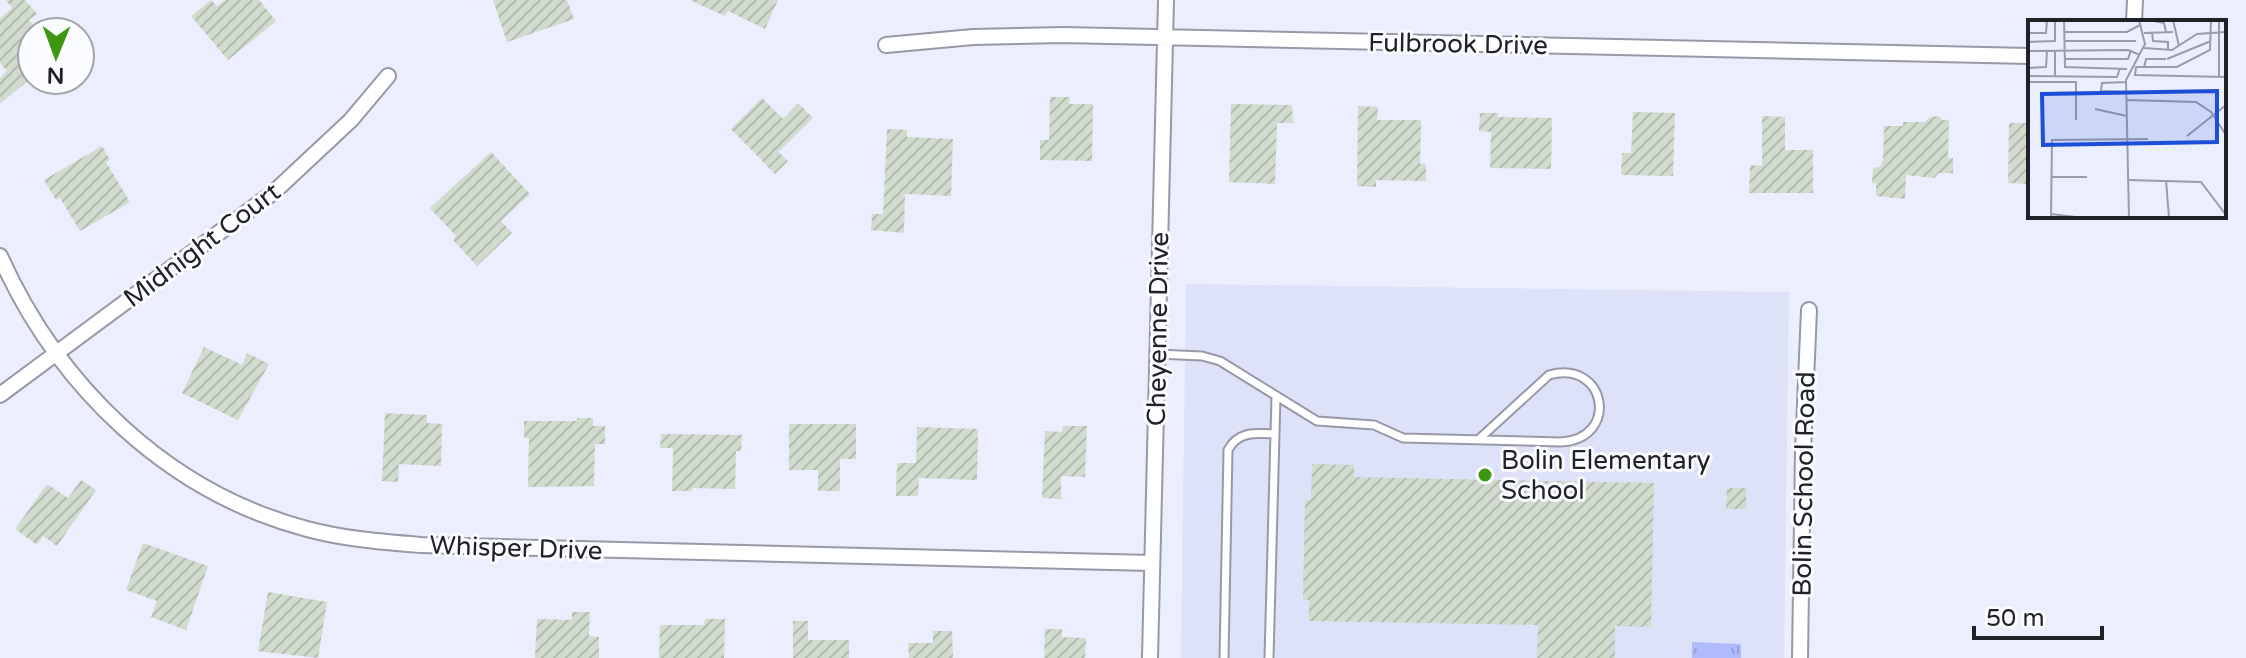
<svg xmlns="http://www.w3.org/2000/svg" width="2246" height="658" font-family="'Varela Round',sans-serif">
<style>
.built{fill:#dee2f8}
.park{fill:url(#park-tufts)}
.building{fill:url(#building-hatch)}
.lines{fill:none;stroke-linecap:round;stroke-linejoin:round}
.service-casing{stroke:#9799a7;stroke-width:11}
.minor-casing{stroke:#9799a7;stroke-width:18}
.service{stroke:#fff;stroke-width:7}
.minor{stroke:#fff;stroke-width:14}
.poi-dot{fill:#3d9712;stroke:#fbfcff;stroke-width:3}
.labels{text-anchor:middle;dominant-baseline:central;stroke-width:6;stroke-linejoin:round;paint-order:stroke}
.street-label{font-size:26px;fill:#212227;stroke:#fbfcff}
.poi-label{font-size:26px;fill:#212227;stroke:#fbfcff;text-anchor:start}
.inset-road{fill:none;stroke:#9a9ca7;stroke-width:2}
.view{fill:#1d4ed8;fill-opacity:0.15;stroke:#1d4ed8;stroke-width:4}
.inset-edge{fill:none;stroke:#212227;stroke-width:4}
</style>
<defs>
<pattern id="park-tufts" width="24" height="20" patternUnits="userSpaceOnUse" patternTransform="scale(2)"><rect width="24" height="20" fill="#b0bbfb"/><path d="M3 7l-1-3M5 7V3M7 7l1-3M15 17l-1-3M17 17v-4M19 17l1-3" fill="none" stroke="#97a0d7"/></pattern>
<pattern id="building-hatch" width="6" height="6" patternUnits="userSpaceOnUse" patternTransform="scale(2)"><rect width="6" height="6" fill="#d1dbce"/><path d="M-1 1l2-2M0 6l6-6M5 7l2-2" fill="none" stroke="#b3bcb1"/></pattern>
</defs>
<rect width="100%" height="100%" fill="#ebeefd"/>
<path class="built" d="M 1186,284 L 1789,292 L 1784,658 L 1181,658 Z"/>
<path class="park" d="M 1692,642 L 1741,644 L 1741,658 L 1692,658 Z"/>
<path class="building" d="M 6,0 L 25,0 L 37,14 L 29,20 L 40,32 L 32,32 L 32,77 L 0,104 L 0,78 L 7,71 L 0,63 L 0,18 L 12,8 Z
M 211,0 L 217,6 L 225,0 L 259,0 L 276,21 L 228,60 L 191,16 Z
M 493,0 L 567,0 L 574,19 L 507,42 Z
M 690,0 L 778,0 L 765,29 L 728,11 L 725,16 Z
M 1050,97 L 1070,97 L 1069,104 L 1093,104 L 1092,161 L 1040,160 L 1040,140 L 1049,140 Z
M 762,98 L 783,119 L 798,103 L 813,118 L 778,152 L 788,161 L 775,174 L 731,129 Z
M 1231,104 L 1292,105 L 1293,123 L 1277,123 L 1275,184 L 1229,182 Z
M 1358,106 L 1378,107 L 1377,120 L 1421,120 L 1420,164 L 1426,164 L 1426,181 L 1376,180 L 1376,187 L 1357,186 Z
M 1633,112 L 1675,113 L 1673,176 L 1621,175 L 1622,153 L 1631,153 Z
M 1480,113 L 1498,113 L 1497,117 L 1552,118 L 1551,169 L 1490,168 L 1491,132 L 1479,131 Z
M 1762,116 L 1785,117 L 1785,150 L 1813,150 L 1813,193 L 1749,193 L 1750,165 L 1762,166 Z
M 1939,116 L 1942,120 L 1949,120 L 1948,158 L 1953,158 L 1953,173 L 1939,173 L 1934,178 L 1906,175 L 1905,199 L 1876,196 L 1876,183 L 1872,183 L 1873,168 L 1880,167 L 1883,160 L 1884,126 L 1903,126 L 1903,122 L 1925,122 L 1930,117 Z
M 2009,123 L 2029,123 L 2030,184 L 2008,183 Z
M 887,129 L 907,130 L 907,137 L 953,139 L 951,196 L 905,194 L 904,233 L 871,230 L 872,214 L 883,214 Z
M 102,146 L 110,160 L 106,162 L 130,202 L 80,231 L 60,198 L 56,200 L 44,180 Z
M 491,152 L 530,194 L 501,221 L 512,233 L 477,266 L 453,240 L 456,236 L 430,208 Z
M 204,347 L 242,365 L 247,353 L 269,364 L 238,420 L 182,393 Z
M 385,413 L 427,415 L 427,423 L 442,424 L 441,466 L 399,464 L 398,482 L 382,481 Z
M 577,418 L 593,418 L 593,426 L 605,426 L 605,444 L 595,444 L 594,486 L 528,487 L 529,438 L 524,438 L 524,421 L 577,421 Z
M 789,424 L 856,424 L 856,459 L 840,459 L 840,491 L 818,491 L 818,470 L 789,470 Z
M 1063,426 L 1087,426 L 1085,477 L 1061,476 L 1061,499 L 1042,498 L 1045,431 L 1062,432 Z
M 917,427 L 978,429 L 977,480 L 919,478 L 918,496 L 896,496 L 897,463 L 916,463 Z
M 661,434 L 742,435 L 741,451 L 736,451 L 735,489 L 692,488 L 692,491 L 672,491 L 673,448 L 660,448 Z
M 1312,464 L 1354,465 L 1354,477 L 1654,483 L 1651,627 L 1615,626 L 1615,658 L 1537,658 L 1538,625 L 1309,621 L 1309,600 L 1303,600 L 1305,500 L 1311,500 Z
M 81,480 L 96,490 L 57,546 L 43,536 L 37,545 L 15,529 L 47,484 L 68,498 Z
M 1727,488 L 1746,488 L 1746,509 L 1726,509 Z
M 143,543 L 208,566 L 186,630 L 151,617 L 157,601 L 126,590 Z
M 268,592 L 327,602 L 318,658 L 258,651 Z
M 572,612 L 590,612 L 589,636 L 599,637 L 599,658 L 535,658 L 537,619 L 572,620 Z
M 705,619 L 725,619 L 724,658 L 659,658 L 660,625 L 704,625 Z
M 793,621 L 808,621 L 808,640 L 849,640 L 849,658 L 793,658 Z
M 1045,629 L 1062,629 L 1062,637 L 1086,638 L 1085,658 L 1044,658 Z
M 933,631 L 952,631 L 953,658 L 909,658 L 908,643 L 933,643 Z"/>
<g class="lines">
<g class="service-casing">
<path id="service" d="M 1157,354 L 1202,356 L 1220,361 L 1317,421 L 1374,425 L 1403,438 L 1561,442 C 1620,439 1607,359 1549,375 L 1478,440
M 1224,658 L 1228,450 C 1238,431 1255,433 1275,434
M 1269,658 L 1276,396"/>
</g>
<g class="minor-casing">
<path id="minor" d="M 2134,22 L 2135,0
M 886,45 L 973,37 L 1063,35 L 2030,56
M 0,256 C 58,386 167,492 307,529 C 344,539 383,542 421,545 L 1152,563
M 0,395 L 274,192 L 351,120 L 388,76
M 1150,658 L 1166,0
M 1800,658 L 1803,451 L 1809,310"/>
</g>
<use href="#service" class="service"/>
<use href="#minor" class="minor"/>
</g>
<circle class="poi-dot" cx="1485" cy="475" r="8"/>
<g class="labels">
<g class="street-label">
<text transform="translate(1458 44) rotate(1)">Fulbrook Drive</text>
<text transform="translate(202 245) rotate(-37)">Midnight Court</text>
<text transform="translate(1158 329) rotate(-89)">Cheyenne Drive</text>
<text transform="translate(1804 484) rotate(-89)">Bolin School Road</text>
<text transform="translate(516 548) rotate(2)">Whisper Drive</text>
</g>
<g class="poi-label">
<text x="1501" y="460">Bolin Elementary<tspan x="1501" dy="30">School</tspan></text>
</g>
</g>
<g transform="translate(2028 20)">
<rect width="198" height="198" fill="#ebeefd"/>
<path class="inset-road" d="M 36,0 L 37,47 L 99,49M 121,0 L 136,3 L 138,12M 145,0 L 151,26M 183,0 L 182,30 L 149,47 L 108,47 L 107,55 L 198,57M 191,0 L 191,57M 36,12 L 99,12 L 112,5M 124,12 L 125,21 L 140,22 L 140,30M 0,13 L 18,13 L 19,0M 116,13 L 145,12M 36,21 L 108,21M 0,22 L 27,21 L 27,0M 116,28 L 144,30 L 169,14 L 198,12M 0,31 L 100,30 L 112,35M 36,39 L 100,39 L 103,30M 139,39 L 183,21M 0,48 L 18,47 L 19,31M 116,48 L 118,39 L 138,39M 0,56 L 89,57 L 92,48M 27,57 L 27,31M 0,62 L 48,62 L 48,100M 98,62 L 74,63 L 73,71 L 99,72M 99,80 L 168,82 L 183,92 L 198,115M 67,89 L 99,96M 159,116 L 198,85M 23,157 L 59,157M 99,160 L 173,162 L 198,195M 138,160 L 141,198M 23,194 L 56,198M 23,198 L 24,120 L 120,119M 101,198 L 98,60 L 117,24 L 111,0"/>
<path class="view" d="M 189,71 L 189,122 L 15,125 L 14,74 Z"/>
<rect width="198" height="198" class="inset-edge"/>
</g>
<g transform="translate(56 56) rotate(181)"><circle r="38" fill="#fbfcff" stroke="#a4a5a9" stroke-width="2"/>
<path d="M0-6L14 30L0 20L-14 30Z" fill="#3d9712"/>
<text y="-12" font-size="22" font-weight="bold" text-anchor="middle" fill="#212227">N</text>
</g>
<path d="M1974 626v12h128v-12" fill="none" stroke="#212227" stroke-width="4"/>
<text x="1986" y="626" font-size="24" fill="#212227" stroke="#fbfcff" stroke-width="6" paint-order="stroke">50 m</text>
</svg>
